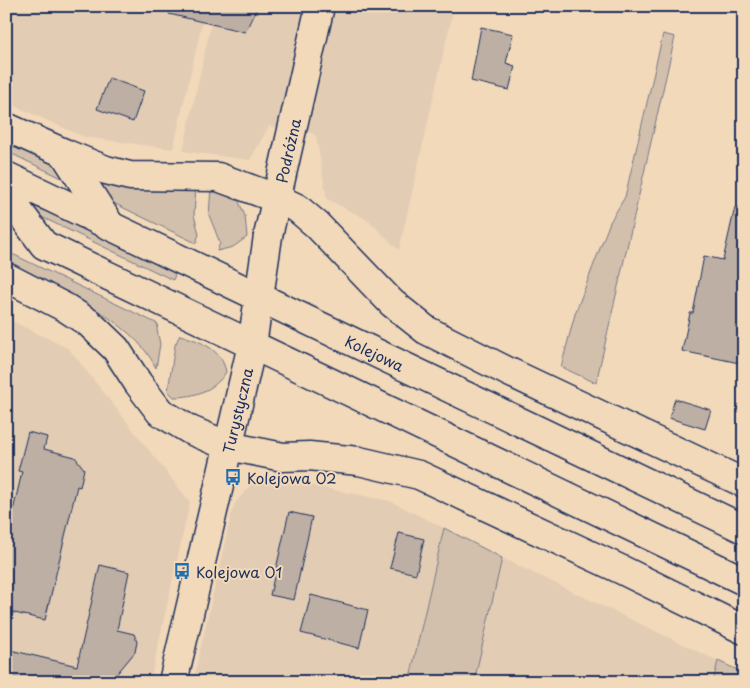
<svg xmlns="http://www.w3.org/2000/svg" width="750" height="688" font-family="'Playpen Sans',sans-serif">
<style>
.built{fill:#e2ccb3}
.green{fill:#d2c0ad;stroke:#767886}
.building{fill:#bdafa4;stroke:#1b2f5e}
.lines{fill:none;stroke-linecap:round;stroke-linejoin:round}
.minor-casing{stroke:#1b2f5e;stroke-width:31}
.tertiary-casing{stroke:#1b2f5e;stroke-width:31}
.trunk-casing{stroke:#1b2f5e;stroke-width:31}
.minor{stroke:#f2d9ba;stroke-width:28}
.tertiary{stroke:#f2d9ba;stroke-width:28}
.trunk{stroke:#f2d9ba;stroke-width:28}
.labels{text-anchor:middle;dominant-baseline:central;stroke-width:4;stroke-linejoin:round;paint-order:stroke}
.street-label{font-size:15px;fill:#1b2f5e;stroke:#f2d9ba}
.poi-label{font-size:15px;fill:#1b2f5e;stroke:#f2d9ba;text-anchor:start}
</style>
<rect width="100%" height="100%" fill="#f2d9ba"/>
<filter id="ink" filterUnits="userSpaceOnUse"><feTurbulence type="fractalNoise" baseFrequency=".02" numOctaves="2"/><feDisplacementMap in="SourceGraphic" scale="10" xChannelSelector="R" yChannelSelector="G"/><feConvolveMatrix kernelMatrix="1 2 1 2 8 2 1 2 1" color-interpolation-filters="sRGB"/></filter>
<g filter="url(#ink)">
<path class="built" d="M 6,6 L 206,6 L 173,149 L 84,137 L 6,102 Z
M 215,6 L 304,6 L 277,128 L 269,126 L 250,160 L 183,151 Z
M 336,6 L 454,6 L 399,250 L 368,220 L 327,199 L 316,136 L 308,131 Z
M 6,318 L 69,349 L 190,502 L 150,682 L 6,682 Z
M 255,480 L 289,481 L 390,501 L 444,528 L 409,682 L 193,682 L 232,511 L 235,503 Z
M 502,558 L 718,661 L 713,682 L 474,682 Z"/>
<path class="green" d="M 663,34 L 675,37 L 596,383 L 561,367 L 575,314 L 610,222 L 625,197 Z
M 6,137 L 196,187 L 194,215 L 199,234 L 196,243 L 6,151 Z
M 211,188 L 237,197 L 245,216 L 247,237 L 233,247 L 217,251 L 220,243 L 209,215 Z
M 6,193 L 176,272 L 173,280 L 6,200 Z
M 6,251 L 158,324 L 157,330 L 160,344 L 156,368 C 132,317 55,289 6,265 Z
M 180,335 C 200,341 222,349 226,372 C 215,390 195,397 174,397 L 168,391 L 175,345 Z
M 444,528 L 502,558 L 474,682 L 409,682 Z
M 718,661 L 744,673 L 744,682 L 713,682 Z"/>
<path class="building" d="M 170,6 L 258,6 L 245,32 L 169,14 Z
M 481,27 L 513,34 L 506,63 L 515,66 L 509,90 L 471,81 Z
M 109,78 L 144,91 L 133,122 L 97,109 Z
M 735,207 L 744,208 L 744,364 L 682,351 L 690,313 L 693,313 L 704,256 L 723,260 Z
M 675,399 L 711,410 L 705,429 L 669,418 Z
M 28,432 L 47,437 L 44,449 L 75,457 L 84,469 L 80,487 L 77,486 L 45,620 L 6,611 L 6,541 L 22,472 L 18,471 Z
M 289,512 L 312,517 L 294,600 L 270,595 Z
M 399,533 L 424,539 L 416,574 L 390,568 Z
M 100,565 L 129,572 L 117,630 L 134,634 L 137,642 L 135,652 L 110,682 L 6,682 L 6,649 L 77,666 Z
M 311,595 L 368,610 L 359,648 L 301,633 Z"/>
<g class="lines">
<g class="minor-casing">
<path id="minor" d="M 64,153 L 106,170 L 130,176 L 218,177 L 278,199 L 297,208 L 317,225 L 392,303 L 426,330 L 507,371 L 744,483
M 6,277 L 66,308 L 89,323 L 116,349 L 138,383 L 160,412 L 190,430 L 228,446 L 283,457 L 309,456 L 359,461 L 419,475 L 620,569 L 744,630"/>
</g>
<g class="tertiary-casing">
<g id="tertiary">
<path id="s1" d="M 173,682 L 252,345 L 268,236 L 320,6"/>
</g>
</g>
<g class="trunk-casing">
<g id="trunk">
<path d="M 6,127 L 64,153 L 110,225"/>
<path id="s2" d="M 6,176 L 744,529"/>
<path d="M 6,194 L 44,245 L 744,581"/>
</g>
</g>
<use href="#minor" class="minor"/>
<use href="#tertiary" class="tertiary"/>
<use href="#trunk" class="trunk"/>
</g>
</g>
<defs>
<g id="bus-bare" transform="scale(1.35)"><path d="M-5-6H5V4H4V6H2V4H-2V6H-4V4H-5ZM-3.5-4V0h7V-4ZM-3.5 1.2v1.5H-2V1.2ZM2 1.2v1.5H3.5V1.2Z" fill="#1f6fb2" stroke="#f2d9ba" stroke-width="2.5" paint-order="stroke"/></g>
</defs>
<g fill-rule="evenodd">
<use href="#bus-bare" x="233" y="477"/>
<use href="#bus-bare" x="182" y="571"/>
</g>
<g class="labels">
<g class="street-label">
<text stroke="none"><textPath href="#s1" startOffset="544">Podróżna</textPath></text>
<text stroke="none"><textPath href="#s2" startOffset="409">Kolejowa</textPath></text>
<text stroke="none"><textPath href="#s1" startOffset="279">Turystyczna</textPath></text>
</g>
<g class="poi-label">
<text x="247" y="477">Kolejowa 02</text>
<text x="196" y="571">Kolejowa 01</text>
</g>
</g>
<rect width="750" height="688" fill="none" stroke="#f2d9ba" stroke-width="25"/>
<rect x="12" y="12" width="725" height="663" fill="none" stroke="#1b2f5e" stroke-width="2" filter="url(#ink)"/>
</svg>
